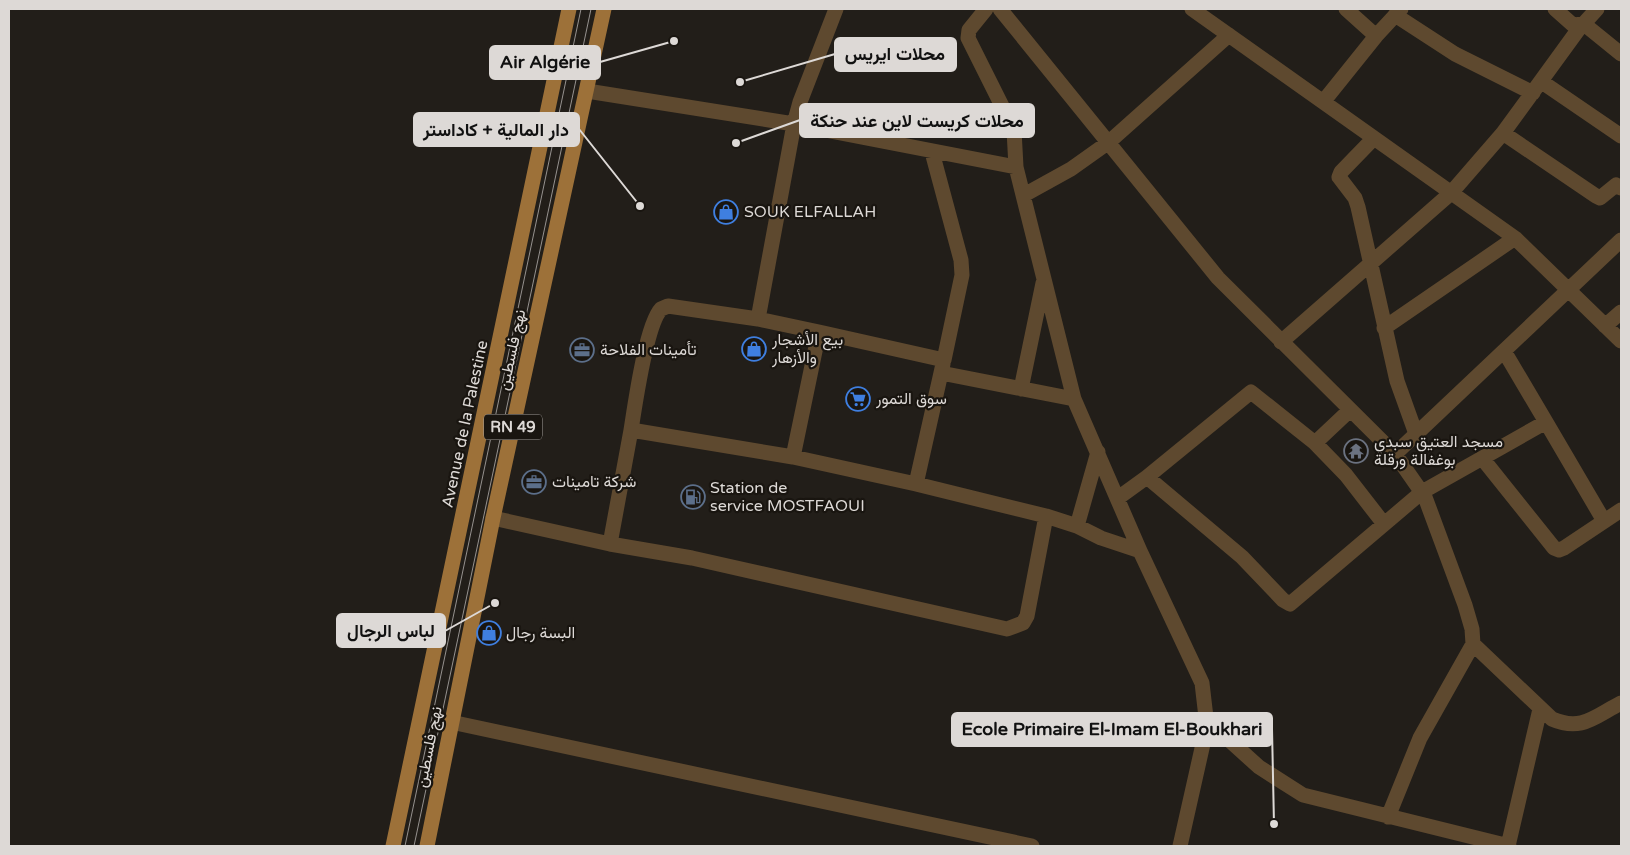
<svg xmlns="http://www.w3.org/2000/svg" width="1630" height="855" font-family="'Varela Round',Vazirmatn,sans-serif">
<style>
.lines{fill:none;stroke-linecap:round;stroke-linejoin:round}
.minor{stroke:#5e492f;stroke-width:15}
.major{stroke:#9d7139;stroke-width:15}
.tram{stroke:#96928f;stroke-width:1}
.labels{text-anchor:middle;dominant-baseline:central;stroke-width:4.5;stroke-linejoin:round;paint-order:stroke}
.shield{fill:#191510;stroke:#a29e9b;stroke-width:1}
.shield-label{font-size:15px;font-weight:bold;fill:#ddd9d6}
.poi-label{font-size:16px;fill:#ddd9d6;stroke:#191510;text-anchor:start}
.street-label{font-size:16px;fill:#ddd9d6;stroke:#191510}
.leader{fill:none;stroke:#ddd9d6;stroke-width:2}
.callout-dot{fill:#ddd9d6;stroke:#191510;stroke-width:2}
.callout{fill:#ddd9d6;stroke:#ddd9d6;stroke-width:2}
.callout-label{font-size:18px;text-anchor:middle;font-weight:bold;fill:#111}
</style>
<rect width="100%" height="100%" fill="#221e19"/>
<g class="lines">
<path class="minor" d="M 836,9 L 800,102 L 794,124 L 758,319 L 819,332 L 793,457 L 916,484 L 1046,516 L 1077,526 L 1101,538 L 1140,551 L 1202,683 L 1207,726 L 1180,846
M 986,9 L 969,30 L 968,38 L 1014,130 L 1016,167
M 1000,9 L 1218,278 L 1395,454
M 1192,9 L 1515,238 L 1621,341
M 1346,9 L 1376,36
M 1555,9 L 1573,25 L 1584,24 L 1621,54
M 1395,15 L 1455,54 L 1533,93
M 1542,82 L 1621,136
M 587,91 L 794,124 L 1016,167 L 1074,399 L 1140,551
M 1323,102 L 1376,36 L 1401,9
M 1503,133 L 1596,196 L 1600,198 L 1616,185 L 1621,188
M 1374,138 L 1341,172 L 1339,177 L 1355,198 L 1358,207 L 1397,381 L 1416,434
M 1024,195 L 1071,169 L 1109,142 L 1229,35
M 758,319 L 668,306 L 661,309 C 646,325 635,405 631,430 L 793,457
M 1605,326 L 1621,312
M 1384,328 L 1515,238
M 819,332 L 944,360 L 962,275 L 961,260 L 932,152
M 1281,342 L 1451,193 L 1503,133 L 1578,30 L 1597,9
M 941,373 L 1074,399
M 1021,389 L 1043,283
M 1350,410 L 1315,443 L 1346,475 L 1384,524
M 1546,422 L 1604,521
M 1482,458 L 1554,548 L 1559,550 L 1564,548 L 1621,510
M 1147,477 L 1251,392 L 1315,443
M 916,484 L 943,364
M 1118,498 L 1147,477 L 1242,557 L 1283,600 L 1290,604 L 1422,492 L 1546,422 L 1504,351
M 493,518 L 610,544 L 631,430
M 1077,526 L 1098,452
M 610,544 L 692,558 L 1007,629 L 1023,623 L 1027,616 L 1046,516
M 1473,644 L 1552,719 C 1582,732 1595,716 1621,703
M 451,722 L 1032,846
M 1207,726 L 1228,739 L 1259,767 L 1303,795 L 1509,846
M 1388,817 L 1420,738 L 1473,644 L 1472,629 L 1465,605 L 1425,497 L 1395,454 L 1621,240
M 1508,846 L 1540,709"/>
<path class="major" d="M 393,846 L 569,9
M 427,846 L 493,518 L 604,9"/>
<path class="tram" d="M 405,846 L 581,9
M 414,846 L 591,9"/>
</g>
<defs>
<g id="shop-ring" transform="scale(1.25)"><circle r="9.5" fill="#191510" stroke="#3f7fe0" stroke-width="1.5"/><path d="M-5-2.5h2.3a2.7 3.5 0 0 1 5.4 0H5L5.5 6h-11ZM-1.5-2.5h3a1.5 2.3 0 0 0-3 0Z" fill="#3f7fe0"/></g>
<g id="office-ring" transform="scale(1.25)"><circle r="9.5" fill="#191510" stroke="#5c6f8a" stroke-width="1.5"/><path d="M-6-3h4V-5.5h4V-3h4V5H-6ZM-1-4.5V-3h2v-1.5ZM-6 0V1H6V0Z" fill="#5c6f8a"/></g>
<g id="supermarket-ring" transform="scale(1.25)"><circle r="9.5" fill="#191510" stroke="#3f7fe0" stroke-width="1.5"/><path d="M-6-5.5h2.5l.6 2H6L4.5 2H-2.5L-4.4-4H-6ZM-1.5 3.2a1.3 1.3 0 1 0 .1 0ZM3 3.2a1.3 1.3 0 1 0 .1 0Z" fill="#3f7fe0"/></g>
<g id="temple-ring" transform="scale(1.25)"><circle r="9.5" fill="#191510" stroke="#6b7280" stroke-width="1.5"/><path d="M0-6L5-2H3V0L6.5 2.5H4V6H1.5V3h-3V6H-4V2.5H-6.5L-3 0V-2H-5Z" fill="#6b7280"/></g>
<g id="fuel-ring" transform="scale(1.25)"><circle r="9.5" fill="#191510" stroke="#5c6f8a" stroke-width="1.5"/><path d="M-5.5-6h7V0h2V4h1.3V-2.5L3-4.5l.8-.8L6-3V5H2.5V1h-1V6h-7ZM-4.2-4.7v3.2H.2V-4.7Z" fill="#5c6f8a"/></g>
</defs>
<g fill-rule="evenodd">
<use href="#shop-ring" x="726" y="212"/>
<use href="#shop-ring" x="754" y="349"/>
<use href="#office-ring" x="582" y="350"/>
<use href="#supermarket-ring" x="858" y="399"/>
<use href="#temple-ring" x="1356" y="451"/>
<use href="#office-ring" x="534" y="482"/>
<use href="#fuel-ring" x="693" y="497"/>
<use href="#shop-ring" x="489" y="633"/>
</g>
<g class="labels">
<rect class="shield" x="484" y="414.5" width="58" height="25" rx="4"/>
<g class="shield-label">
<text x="513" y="427">RN 49</text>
</g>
<g class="poi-label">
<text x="744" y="212">SOUK ELFALLAH</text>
<text x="772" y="340">بيع الأشجار<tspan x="772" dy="18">والأزهار</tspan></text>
<text x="600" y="350">تأمينات الفلاحة</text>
<text x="876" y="399">سوق التمور</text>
<text x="1374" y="442">مسجد العتيق سبدي<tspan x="1374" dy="18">بوغفالة ورقلة</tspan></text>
<text x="552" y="482">شركة تامينات</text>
<text x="710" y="488">Station de<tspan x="710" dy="18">service MOSTFAOUI</tspan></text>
<text x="506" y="633">البسة رجال</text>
</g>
<g class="street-label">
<text transform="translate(512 350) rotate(-78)">نهج فلسطين</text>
<text transform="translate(465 424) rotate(-78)">Avenue de la Palestine</text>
<text transform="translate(429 747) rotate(-79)">نهج فلسطين</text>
</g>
</g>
<path class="leader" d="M740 82L835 54M674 41L600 62M736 143L800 120M640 206L579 129M495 603L445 631M1274 824L1272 729"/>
<g class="callout-dot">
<circle cx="740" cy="82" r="5"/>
<circle cx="674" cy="41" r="5"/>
<circle cx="736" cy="143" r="5"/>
<circle cx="640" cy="206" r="5"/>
<circle cx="495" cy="603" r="5"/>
<circle cx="1274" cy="824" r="5"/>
</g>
<g class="callout">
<rect x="835" y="38" width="121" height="33" rx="5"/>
<rect x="490" y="46" width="110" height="33" rx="5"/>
<rect x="800" y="104" width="234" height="33" rx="5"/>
<rect x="414" y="113" width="165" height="33" rx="5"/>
<rect x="337" y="614" width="108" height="33" rx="5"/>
<rect x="952" y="713" width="320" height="33" rx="5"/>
</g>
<g class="callout-label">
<text x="895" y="60">محلات ايريس</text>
<text x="545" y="68">Air Algérie</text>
<text x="917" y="127">محلات كريست لاين عند حنكة</text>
<text x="496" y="136">دار المالية + كاداستر</text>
<text x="391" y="637">لباس الرجال</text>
<text x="1112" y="735">Ecole Primaire El-Imam El-Boukhari</text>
</g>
<rect width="1630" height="855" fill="none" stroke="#ddd9d6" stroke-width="20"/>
</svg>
